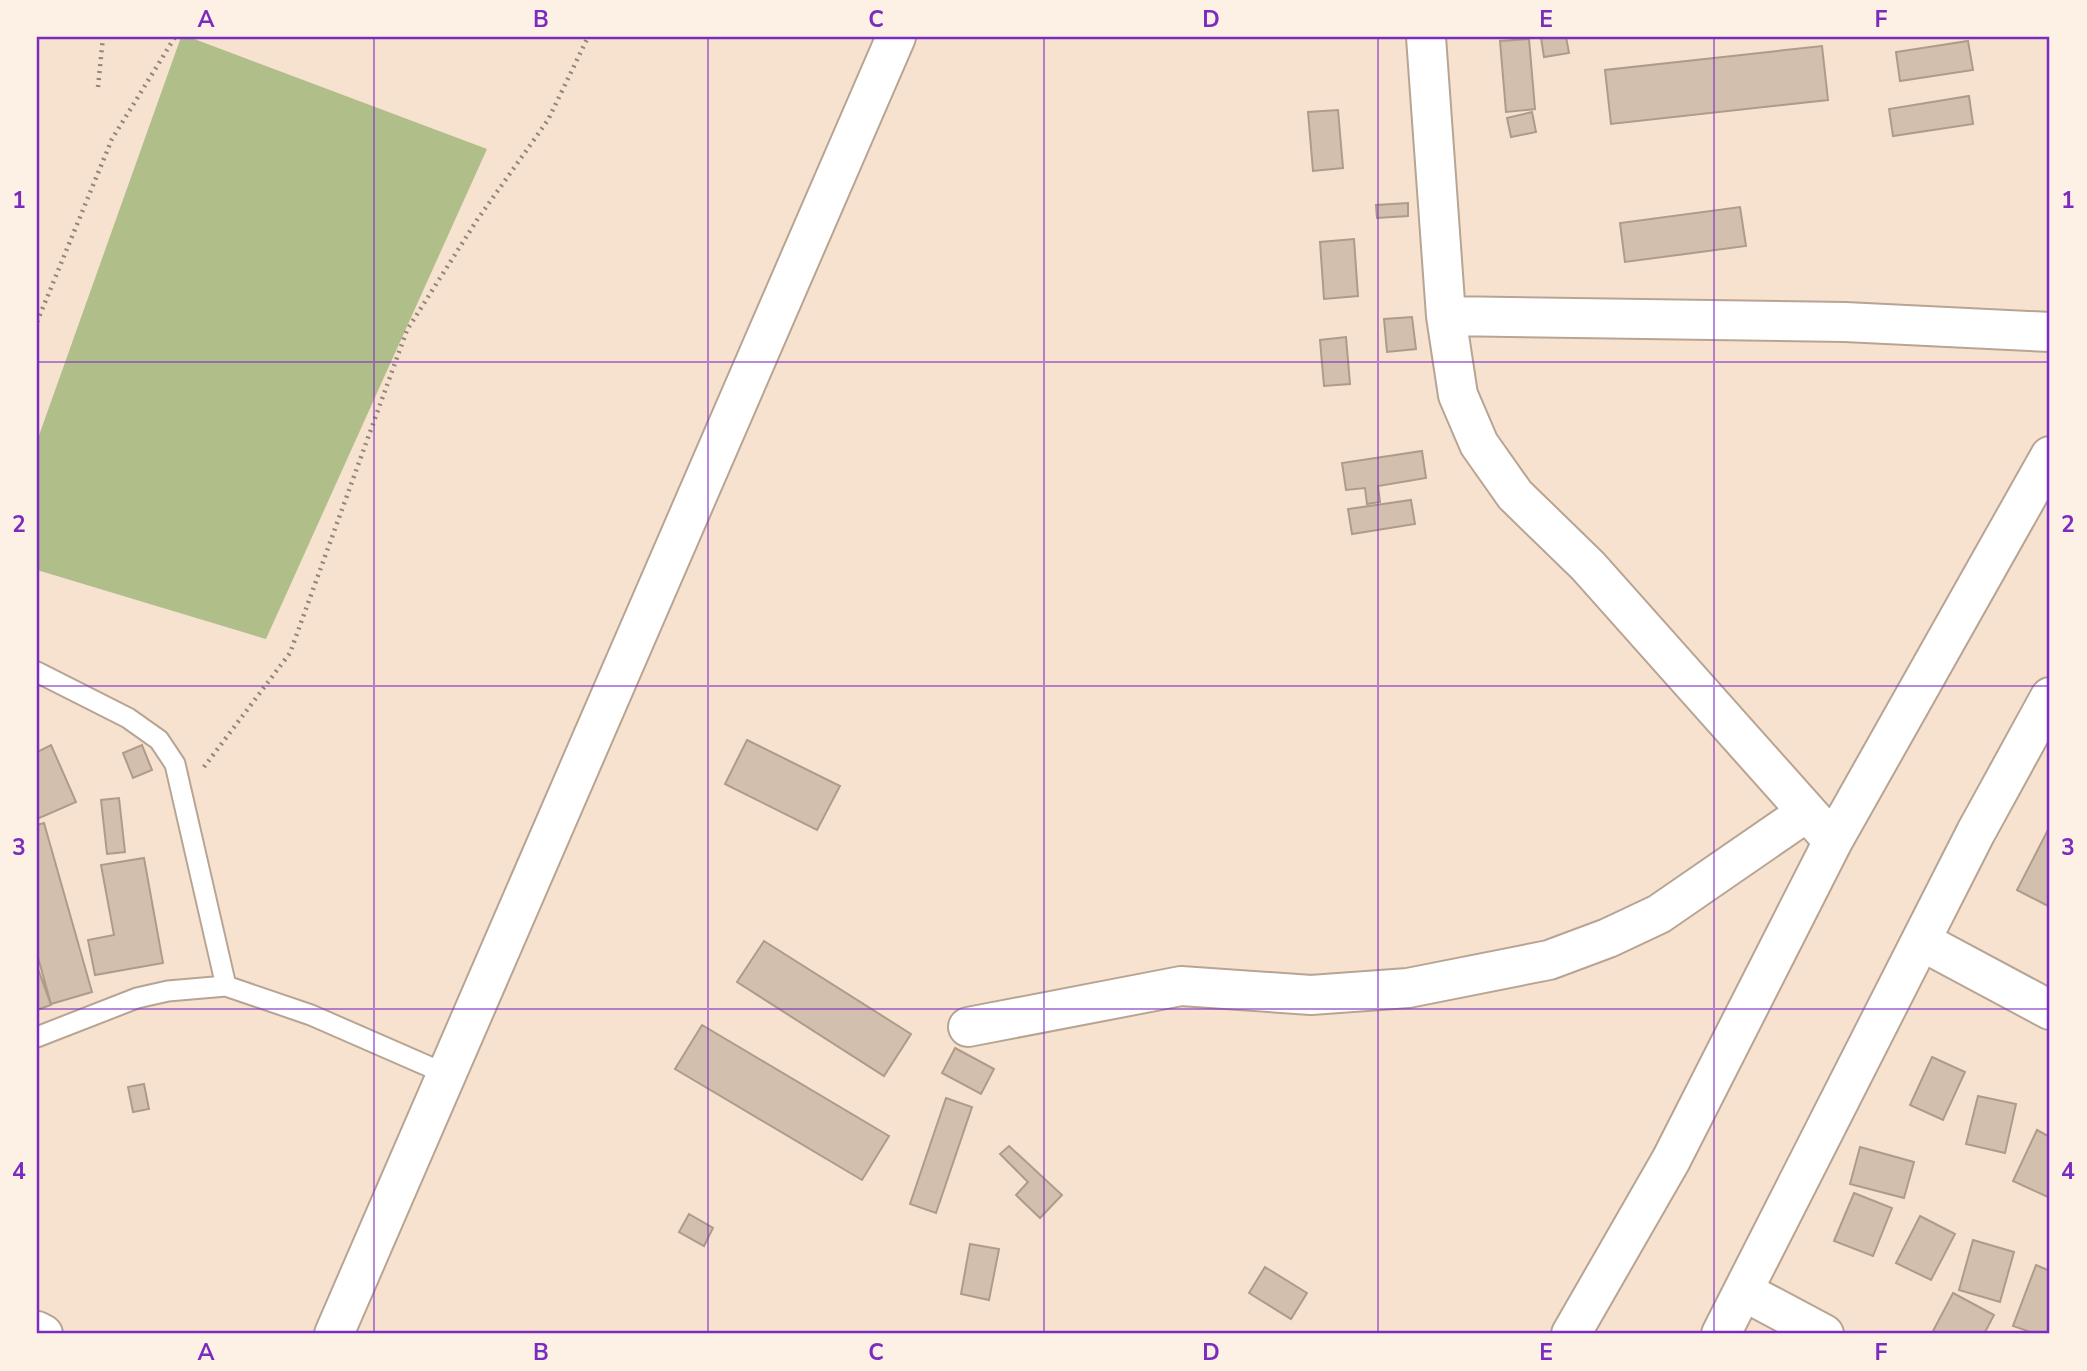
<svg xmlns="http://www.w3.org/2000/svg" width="2087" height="1371" font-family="'Nunito Sans',sans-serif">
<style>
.green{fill:#b0be8a}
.building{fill:#d3bfad;stroke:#ae9b8a;stroke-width:2}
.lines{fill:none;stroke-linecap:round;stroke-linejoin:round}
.service-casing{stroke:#b8a493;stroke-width:23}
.minor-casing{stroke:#b8a493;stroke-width:42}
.tertiary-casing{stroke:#b8a493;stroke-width:42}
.path{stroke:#948579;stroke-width:4.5;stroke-dasharray:2 5;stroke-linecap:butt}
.service{stroke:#fff;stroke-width:19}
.minor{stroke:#fff;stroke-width:38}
.tertiary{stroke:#fff;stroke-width:38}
.grid{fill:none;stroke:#7b2cbf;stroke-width:2;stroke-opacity:0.55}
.neatline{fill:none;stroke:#7b2cbf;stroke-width:2.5}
.grid-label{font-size:23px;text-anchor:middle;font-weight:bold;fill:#7b2cbf}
</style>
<rect width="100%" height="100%" fill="#f7e2d0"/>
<path class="green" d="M 181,37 L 189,37 L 487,149 L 266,639 L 37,570 L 37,441 Z"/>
<path class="building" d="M 1566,37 L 1569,53 L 1544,57 L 1541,38 Z
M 1529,39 L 1535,109 L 1506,112 L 1500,41 Z
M 1968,41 L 1973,70 L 1900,81 L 1896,52 Z
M 1822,46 L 1828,100 L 1611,124 L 1605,70 Z
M 1969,96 L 1973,124 L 1893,136 L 1889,109 Z
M 1338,110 L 1343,168 L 1313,171 L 1308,112 Z
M 1532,112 L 1536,132 L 1511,137 L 1507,118 Z
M 1408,203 L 1408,216 L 1377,218 L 1376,205 Z
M 1740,207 L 1746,246 L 1625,262 L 1620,223 Z
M 1354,239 L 1358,296 L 1324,299 L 1320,242 Z
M 1412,317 L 1416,349 L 1387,352 L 1384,319 Z
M 1346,337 L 1350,384 L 1324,386 L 1320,340 Z
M 1422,451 L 1426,478 L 1378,486 L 1380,502 L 1367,504 L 1365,488 L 1346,490 L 1342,463 Z
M 1411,500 L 1415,524 L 1352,534 L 1348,509 Z
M 747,740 L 840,786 L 817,830 L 725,784 Z
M 51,745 L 76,802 L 37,819 L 37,752 Z
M 142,745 L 152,770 L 133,778 L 123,753 Z
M 119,798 L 125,852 L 107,854 L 101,800 Z
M 44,823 L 92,992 L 51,1004 L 37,954 L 37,825 Z
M 2049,828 L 2050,829 L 2050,907 L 2017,890 Z
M 144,858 L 163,963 L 95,975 L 88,940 L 114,935 L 101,865 Z
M 764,941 L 911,1034 L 884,1076 L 737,982 Z
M 37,966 L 51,1005 L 37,1010 Z
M 702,1025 L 889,1136 L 862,1180 L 675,1069 Z
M 955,1048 L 994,1069 L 981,1094 L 942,1073 Z
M 1932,1057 L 1965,1072 L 1943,1120 L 1910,1105 Z
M 144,1084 L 149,1109 L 133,1112 L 128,1087 Z
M 1978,1096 L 2016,1104 L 2005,1153 L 1966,1144 Z
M 946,1098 L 972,1107 L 936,1213 L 910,1204 Z
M 2037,1130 L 2050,1137 L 2050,1198 L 2013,1181 Z
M 1009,1146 L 1062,1195 L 1040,1218 L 1016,1195 L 1028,1182 L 1000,1154 Z
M 1860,1147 L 1914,1162 L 1904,1198 L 1850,1184 Z
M 1854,1193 L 1892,1208 L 1873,1256 L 1834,1241 Z
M 689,1214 L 713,1228 L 704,1246 L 679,1232 Z
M 1920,1216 L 1955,1234 L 1931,1280 L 1896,1263 Z
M 1973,1240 L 2014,1252 L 2000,1302 L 1959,1290 Z
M 970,1244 L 999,1249 L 989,1300 L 961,1294 Z
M 2036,1265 L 2050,1271 L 2050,1334 L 2036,1334 L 2013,1326 Z
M 1265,1267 L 1307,1293 L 1291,1319 L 1249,1293 Z
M 1953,1293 L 1994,1315 L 1984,1334 L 1939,1334 L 1933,1331 Z"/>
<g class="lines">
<g class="service-casing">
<path id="service" d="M 37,672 L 128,718 L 159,740 L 175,764 L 226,986
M 37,1037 L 137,998 L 168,991 L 226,986 L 311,1015 L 446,1074"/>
</g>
<g class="minor-casing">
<path id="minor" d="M 1426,37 L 1446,316 L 1458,395 L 1479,444 L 1515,495 L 1588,566 L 1833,841
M 1446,316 L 1845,322 L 2050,332
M 1923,942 L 2050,1010
M 968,1027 L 1181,986 L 1311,995 L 1408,988 L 1549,960 L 1608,938 L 1659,914 L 1807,812
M 1743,1291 L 1824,1334
M 1571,1334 L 1671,1160 L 1833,841 L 2050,456
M 1721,1334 L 1976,832 L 2050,697"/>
</g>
<g class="tertiary-casing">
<path id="tertiary" d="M 37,1331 L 43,1334
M 334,1334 L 896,37"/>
</g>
<path class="path" d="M 98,87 L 103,37
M 37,322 L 112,139 L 175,37
M 204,767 L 290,653 L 407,330 L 477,220 L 548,120 L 588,37"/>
<use href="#service" class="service"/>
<use href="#minor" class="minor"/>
<use href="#tertiary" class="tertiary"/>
</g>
<path class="grid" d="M 374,37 L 374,1334M 708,37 L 708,1334M 1044,37 L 1044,1334M 1378,37 L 1378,1334M 1714,37 L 1714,1334M 37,362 L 2050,362M 37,686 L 2050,686M 37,1009 L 2050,1009"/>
<rect width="2087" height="1371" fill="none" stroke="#fdf1e6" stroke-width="77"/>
<rect x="38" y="38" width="2010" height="1294" class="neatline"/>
<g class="grid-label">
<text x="206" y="27">A</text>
<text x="541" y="27">B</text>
<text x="876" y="27">C</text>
<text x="1211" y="27">D</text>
<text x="1546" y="27">E</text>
<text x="1881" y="27">F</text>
<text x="19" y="208">1</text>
<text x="2068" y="208">1</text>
<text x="19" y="532">2</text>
<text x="2068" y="532">2</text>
<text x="19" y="855">3</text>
<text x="2068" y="855">3</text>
<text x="19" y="1179">4</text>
<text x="2068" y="1179">4</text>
<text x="206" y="1360">A</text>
<text x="541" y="1360">B</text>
<text x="876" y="1360">C</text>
<text x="1211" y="1360">D</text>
<text x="1546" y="1360">E</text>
<text x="1881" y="1360">F</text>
</g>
</svg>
